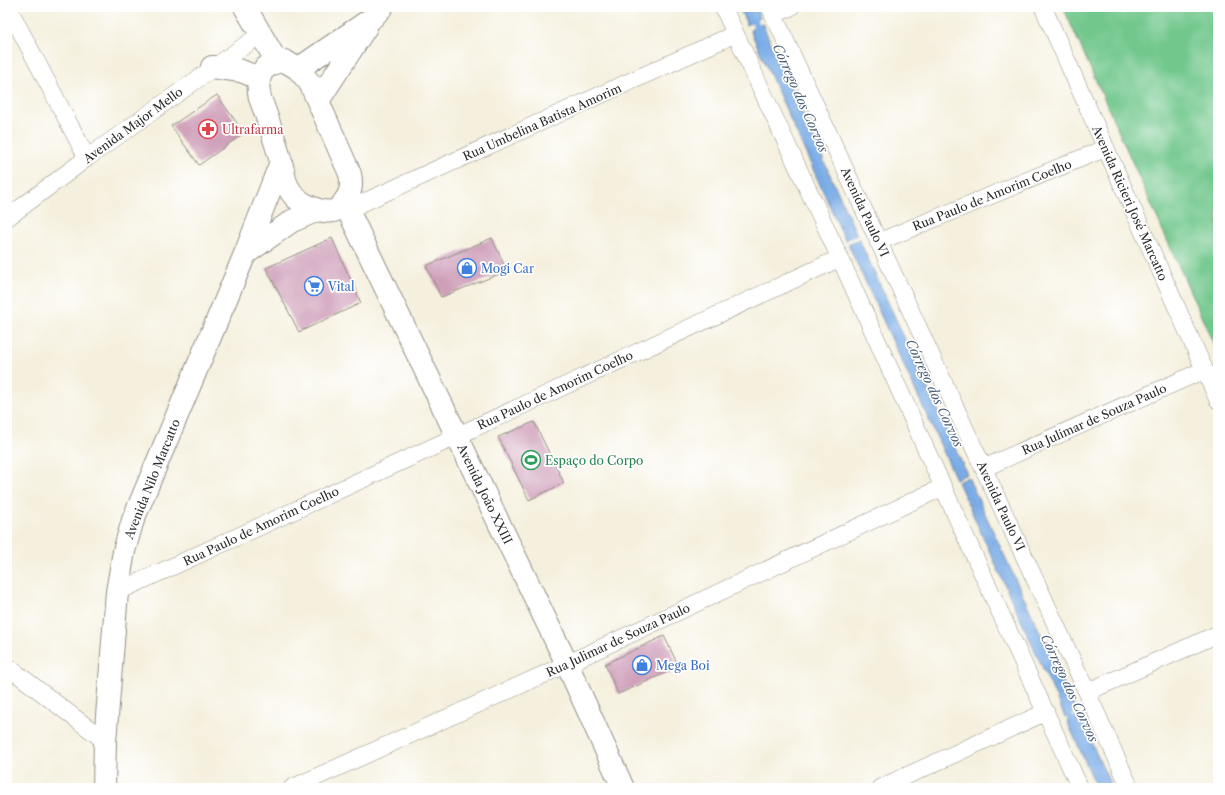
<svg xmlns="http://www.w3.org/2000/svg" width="1225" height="795" font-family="'Libre Caslon Text',serif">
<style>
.green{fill:#71c78c;stroke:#4e795c}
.water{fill:#79ace6;stroke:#526c88}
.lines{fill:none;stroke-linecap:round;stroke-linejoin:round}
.stream{stroke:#79ace6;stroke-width:7}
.building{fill:#cf9fb9}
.street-casing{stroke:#908e84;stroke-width:18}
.secondary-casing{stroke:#908e84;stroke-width:24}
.street{stroke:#fff;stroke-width:17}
.secondary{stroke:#fff;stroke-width:22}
.labels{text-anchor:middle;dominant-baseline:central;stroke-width:3.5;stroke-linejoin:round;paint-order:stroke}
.street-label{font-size:12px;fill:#2b2b2b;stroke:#fff}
.health-label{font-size:12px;fill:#be3a42;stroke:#fff;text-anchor:start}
.shop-label{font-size:12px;fill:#366cbe;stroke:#fff;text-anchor:start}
.leisure-label{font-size:12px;fill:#27864d;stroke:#fff;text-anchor:start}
.water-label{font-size:13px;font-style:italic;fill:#4a5f76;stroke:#fff}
</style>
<rect width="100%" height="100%" fill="#fff"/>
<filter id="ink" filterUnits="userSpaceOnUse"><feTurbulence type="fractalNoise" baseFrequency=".025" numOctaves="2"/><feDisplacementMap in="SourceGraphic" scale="8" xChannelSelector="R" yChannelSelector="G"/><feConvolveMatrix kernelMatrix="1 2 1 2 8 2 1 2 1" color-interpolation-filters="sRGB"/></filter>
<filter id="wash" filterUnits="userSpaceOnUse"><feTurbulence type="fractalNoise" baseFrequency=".012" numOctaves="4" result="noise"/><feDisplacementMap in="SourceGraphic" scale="16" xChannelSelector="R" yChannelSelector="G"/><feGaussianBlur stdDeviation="0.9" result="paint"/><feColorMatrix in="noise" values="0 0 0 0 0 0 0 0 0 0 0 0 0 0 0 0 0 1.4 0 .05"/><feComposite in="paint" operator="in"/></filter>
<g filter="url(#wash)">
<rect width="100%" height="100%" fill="#f5f0de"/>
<path class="green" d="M 1063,7 L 1218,7 L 1218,354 Z"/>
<path class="water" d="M 739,7 L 756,7 L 760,18 L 747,25 Z
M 762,23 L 857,235 L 845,240 L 750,30 Z
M 859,239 L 967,474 L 956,479 L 848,244 Z
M 968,477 L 1077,712 L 1065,717 L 958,482 Z
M 1079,715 L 1112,788 L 1097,788 L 1067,721 Z"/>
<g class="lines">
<path class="stream" d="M 748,7 L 760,34
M 1065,706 L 1075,728"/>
</g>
<g id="blocks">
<path class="building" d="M 217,95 L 244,133 L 199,165 L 171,126 Z
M 332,238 L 361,303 L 299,332 L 266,268 Z
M 492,238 L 507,271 L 441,297 L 426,266 Z
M 534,422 L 564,483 L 529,500 L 498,437 Z
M 664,636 L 679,667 L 618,694 L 605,664 Z"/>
</g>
</g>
<g filter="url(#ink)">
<use href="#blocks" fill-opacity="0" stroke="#908e84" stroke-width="1"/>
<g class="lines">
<g class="street-casing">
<path id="street" d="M 8,7 L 87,158
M 723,7 L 840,258 L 943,487 L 1080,788
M 770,7 L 1087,692 L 1130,788
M 1043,7 L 1218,400
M 773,15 L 791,7
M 349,209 L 735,34
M 7,218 L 87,158 L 261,34
M 878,242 L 1106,148
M 984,468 L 1204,370
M 117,592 L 457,436 L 840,258
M 7,666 L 105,741
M 1087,692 L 1218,634
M 292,788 L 567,664 L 943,487
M 880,788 L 1046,712"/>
</g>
<g class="secondary-casing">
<path id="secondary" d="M 245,7 L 277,62
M 285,61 L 298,69 L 310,83 L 350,174 C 352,183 352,191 346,199 C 344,202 341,207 338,209 C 327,216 305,206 296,198 C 293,195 289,189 287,185 C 284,178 283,169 281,162 C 275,140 268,119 260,98 C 255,76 262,63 285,61 Z
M 212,67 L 241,71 L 259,78
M 298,69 L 371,19 L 382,7
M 318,101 L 366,27
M 344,202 L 567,664 L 623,788
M 245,254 L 292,221 L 318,210
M 104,788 L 105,741 L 117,592 L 124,551 L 133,520 L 245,254 L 281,162"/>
</g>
<use href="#street" class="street"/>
<use href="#secondary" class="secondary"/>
</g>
</g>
<defs>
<g id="pharmacy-ring" transform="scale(1)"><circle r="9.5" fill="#fff" stroke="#e0444e" stroke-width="1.5"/><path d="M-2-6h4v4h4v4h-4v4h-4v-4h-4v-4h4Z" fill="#e0444e"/></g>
<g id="shop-ring" transform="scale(1)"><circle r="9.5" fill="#fff" stroke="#3f7fe0" stroke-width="1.5"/><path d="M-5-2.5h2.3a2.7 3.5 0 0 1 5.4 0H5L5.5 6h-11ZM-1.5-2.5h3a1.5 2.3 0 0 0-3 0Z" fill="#3f7fe0"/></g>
<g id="supermarket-ring" transform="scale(1)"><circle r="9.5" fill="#fff" stroke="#3f7fe0" stroke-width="1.5"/><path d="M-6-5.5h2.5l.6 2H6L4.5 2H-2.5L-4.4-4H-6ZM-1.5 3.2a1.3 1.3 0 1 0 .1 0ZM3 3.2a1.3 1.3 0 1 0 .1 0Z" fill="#3f7fe0"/></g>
<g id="stadium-ring" transform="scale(1)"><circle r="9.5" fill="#fff" stroke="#2e9e5b" stroke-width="1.5"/><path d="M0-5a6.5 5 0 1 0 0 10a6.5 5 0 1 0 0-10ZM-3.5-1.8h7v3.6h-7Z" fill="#2e9e5b"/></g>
</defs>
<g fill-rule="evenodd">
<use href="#pharmacy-ring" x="208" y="129"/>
<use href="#shop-ring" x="467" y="268"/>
<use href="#supermarket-ring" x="314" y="286"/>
<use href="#stadium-ring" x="531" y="460"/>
<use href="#shop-ring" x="642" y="665"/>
</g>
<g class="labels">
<g class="street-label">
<text transform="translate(542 122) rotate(-24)">Rua Umbelina Batista Amorim</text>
<text transform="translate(133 125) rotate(-36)">Avenida Major Mello</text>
<text transform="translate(992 195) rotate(-22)">Rua Paulo de Amorim Coelho</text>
<text transform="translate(1130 203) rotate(66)">Avenida Ricieri José Marcatto</text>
<text transform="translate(865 212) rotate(65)">Avenida Paulo VI</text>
<text transform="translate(555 390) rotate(-25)">Rua Paulo de Amorim Coelho</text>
<text transform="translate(1094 419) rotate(-24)">Rua Julimar de Souza Paulo</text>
<text transform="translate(152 479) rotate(-68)">Avenida Nilo Marcatto</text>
<text transform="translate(485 494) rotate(64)">Avenida João XXIII</text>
<text transform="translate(1001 506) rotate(65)">Avenida Paulo VI</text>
<text transform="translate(261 526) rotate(-25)">Rua Paulo de Amorim Coelho</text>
<text transform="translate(618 640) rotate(-25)">Rua Julimar de Souza Paulo</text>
</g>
<g class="health-label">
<text x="222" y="129">Ultrafarma</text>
</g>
<g class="shop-label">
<text x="481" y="268">Mogi Car</text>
<text x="328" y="286">Vital</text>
<text x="656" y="665">Mega Boi</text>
</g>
<g class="leisure-label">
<text x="545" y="460">Espaço do Corpo</text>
</g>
<g class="water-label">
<text transform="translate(801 98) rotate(66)">Córrego dos Corvos</text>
<text transform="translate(935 393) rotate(65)">Córrego dos Corvos</text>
<text transform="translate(1070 688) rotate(65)">Córrego dos Corvos</text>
</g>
</g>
<rect width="1225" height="795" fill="none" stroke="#fff" stroke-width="24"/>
</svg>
